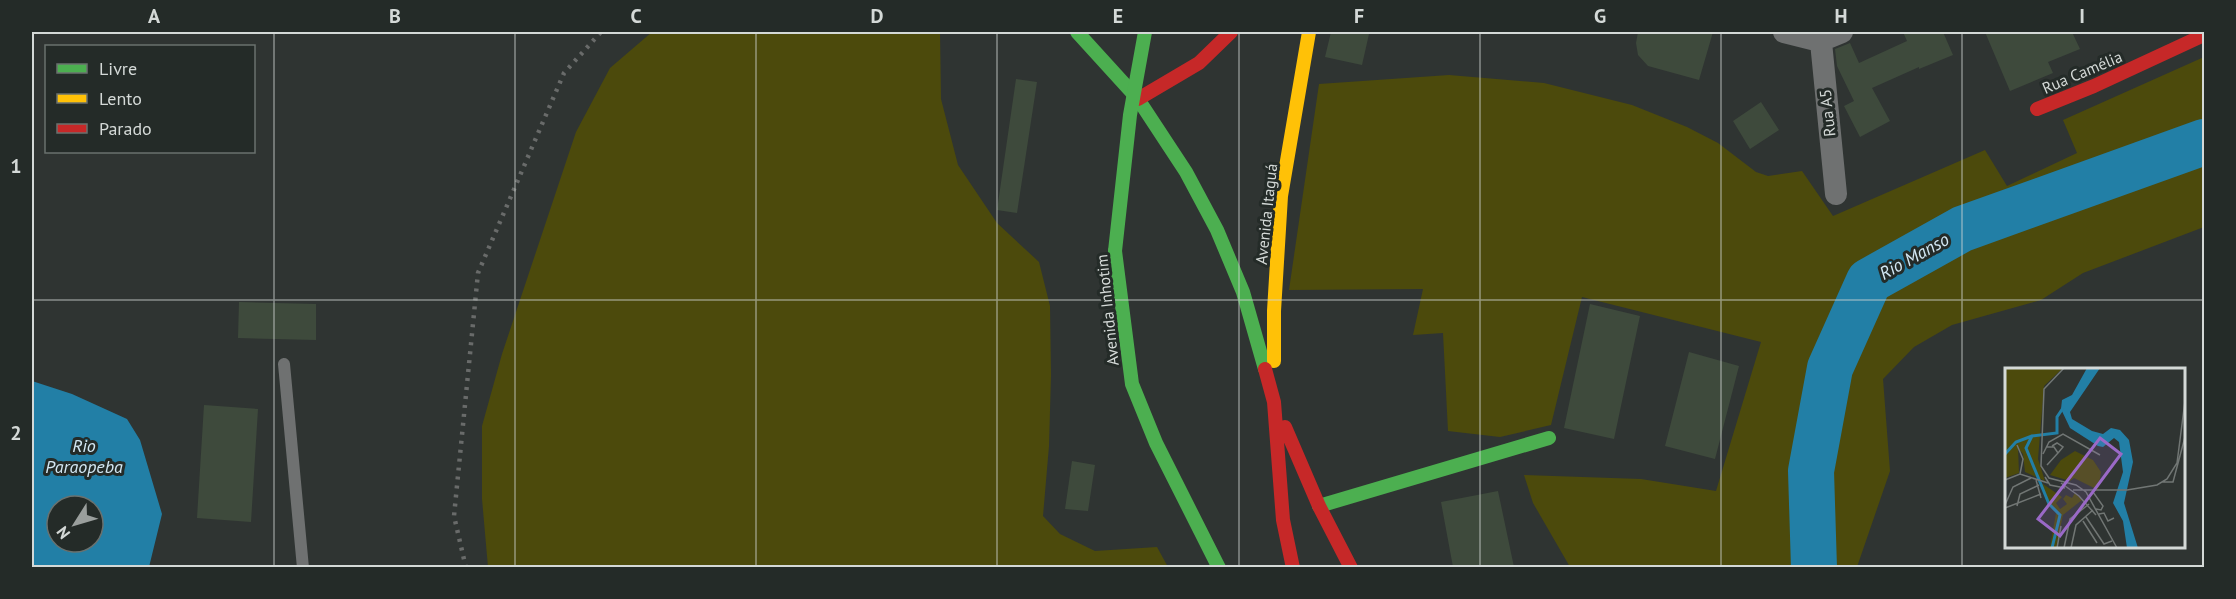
<svg xmlns="http://www.w3.org/2000/svg" width="2236" height="599" font-family="'PT Sans',sans-serif">
<style>
.green{fill:#4c4a0c}
.water{fill:#227fa6;fill-rule:evenodd}
.lines{fill:none;stroke-linecap:round;stroke-linejoin:round}
.river{stroke:#227fa6;stroke-width:46}
.building{fill:#3e4a3c}
.lane{stroke:#6f7171;stroke-width:12}
.street{stroke:#6f7171;stroke-width:22}
.fast{stroke:#4caf50;stroke-width:14}
.slow{stroke:#ffc107;stroke-width:14}
.jam{stroke:#c62828;stroke-width:14}
.rail{stroke:#696b6a;stroke-width:4.5;stroke-dasharray:3 6;stroke-linecap:butt}
.fast-bridge{stroke:#4caf50;stroke-width:14}
.grid{fill:none;stroke:#d4d9d7;stroke-width:1.5;stroke-opacity:0.55}
.labels{text-anchor:middle;dominant-baseline:central;stroke-width:6;stroke-linejoin:round;paint-order:stroke}
.street-label{font-size:16px;fill:#d4d9d7;stroke:#242b28}
.water-label{font-size:18px;font-style:italic;fill:#d3e8f4;stroke:#242b28}
.inset-river{fill:none;stroke:#227fa6;stroke-width:3}
.inset-road{fill:none;stroke:#717674;stroke-width:1.5}
.view{fill:#9a69c7;fill-opacity:0.15;stroke:#9a69c7;stroke-width:3}
.inset-edge{fill:none;stroke:#d4d9d7;stroke-width:3}
.neatline{fill:none;stroke:#d4d9d7;stroke-width:2}
.grid-label{font-size:20px;text-anchor:middle;font-weight:bold;fill:#d4d9d7}
</style>
<rect width="100%" height="100%" fill="#2f3432"/>
<path class="green" d="M 652,32 L 940,32 L 941,99 L 958,165 L 997,223 L 1039,262 L 1050,306 L 1051,375 L 1049,446 L 1043,516 L 1060,534 L 1095,551 L 1157,547 L 1168,567 L 488,567 L 482,499 L 482,426 L 502,354 L 576,132 L 610,68 Z
M 2204,57 L 2204,227 L 2083,273 L 2041,300 L 1952,325 L 1914,347 L 1883,379 L 1890,471 L 1857,567 L 1570,567 L 1533,503 L 1524,475 L 1641,479 L 1716,491 L 1761,342 L 1582,297 L 1551,425 L 1500,437 L 1448,431 L 1443,333 L 1413,335 L 1423,289 L 1289,290 L 1319,84 L 1449,75 L 1544,83 L 1632,105 L 1687,127 L 1718,143 L 1756,172 L 1768,176 L 1802,171 L 1833,216 L 1985,150 L 2007,186 L 2077,153 L 2063,120 Z"/>
<path class="water" d="M 32,381 L 72,394 L 127,419 L 140,440 L 162,514 L 149,567 L 32,567 ZM 57,506 L 93,506 L 93,542 L 57,542 Z"/>
<g class="lines">
<path class="river" d="M 1814,568 L 1811,471 L 1830,368 L 1869,281 L 1962,229 L 2204,142"/>
</g>
<path class="building" d="M 1331,32 L 1356,32 L 1369,34 L 1362,65 L 1325,57 Z
M 1638,32 L 1713,32 L 1699,80 L 1648,66 L 1638,55 L 1636,43 Z
M 1903,32 L 1943,32 L 1953,55 L 1919,69 L 1919,67 L 1872,88 L 1890,121 L 1860,137 L 1844,106 L 1854,101 L 1837,66 L 1835,49 L 1850,43 L 1859,63 L 1907,41 Z
M 1985,32 L 2072,32 L 2080,49 L 2048,62 L 2053,73 L 2010,91 Z
M 1016,79 L 1037,82 L 1017,213 L 997,210 Z
M 1761,102 L 1779,130 L 1750,149 L 1733,121 Z
M 239,302 L 316,304 L 316,340 L 238,338 Z
M 1590,304 L 1640,316 L 1614,439 L 1564,428 Z
M 1689,352 L 1739,366 L 1715,459 L 1665,446 Z
M 204,405 L 258,409 L 251,522 L 197,518 Z
M 1072,461 L 1095,465 L 1088,511 L 1065,509 Z
M 1498,491 L 1514,567 L 1453,567 L 1441,502 Z"/>
<g class="lines">
<path class="lane" d="M 284,364 L 303,568"/>
<path class="street" d="M 1784,32 L 1820,41 L 1842,32
M 1820,32 L 1836,194"/>
<path class="fast" d="M 1077,32 L 1138,99 L 1186,172 L 1217,230 L 1243,292 L 1265,369
M 1115,251 L 1132,384 L 1156,443 L 1219,568
M 1319,506 L 1549,438"/>
<path class="slow" d="M 1274,361 L 1274,311 L 1281,196 L 1309,32"/>
<path class="jam" d="M 1138,99 L 1199,63 L 1231,32
M 2037,109 L 2094,86 L 2204,35
M 1265,369 L 1274,402 L 1283,520 L 1293,568
M 1285,427 L 1319,506 L 1351,568"/>
<path class="rail" d="M 466,568 L 454,516 L 478,273 L 564,73 L 601,32"/>
<path class="fast-bridge" d="M 1115,251 L 1130,115 L 1145,32"/>
</g>
<path class="grid" d="M 274,32 L 274,568M 515,32 L 515,568M 756,32 L 756,568M 997,32 L 997,568M 1239,32 L 1239,568M 1480,32 L 1480,568M 1721,32 L 1721,568M 1962,32 L 1962,568M 32,300 L 2204,300"/>
<g class="labels">
<g class="street-label">
<text transform="translate(2082 72) rotate(-23)">Rua Camélia</text>
<text transform="translate(1827 113) rotate(-96)">Rua A5</text>
<text transform="translate(1266 214) rotate(-84)">Avenida Itaguá</text>
<text transform="translate(1107 310) rotate(-96)">Avenida Inhotim</text>
</g>
<g class="water-label">
<text transform="translate(1914 256) rotate(-29)">Rio Manso</text>
<text x="84" y="445">Rio<tspan x="84" dy="21">Paraopeba</tspan></text>
</g>
</g>
<g transform="translate(2005 368)">
<rect width="180" height="180" fill="#2f3432"/>
<path d="M 58,0 L 39,18 L 33,91 L 40,113 L 20,104 L 18,86 L 13,80 L 14,105 L 0,110 L 0,1 ZM 70,83 L 88,92 L 96,104 L 93,122 L 69,110 L 65,113 L 45,107 L 56,92 ZM 35,114 L 57,129 L 51,135 L 55,141 L 62,136 L 58,131 L 61,127 L 67,130 L 70,125 L 77,132 L 58,147 L 51,180 L 45,179 L 51,145 L 42,135 Z" fill="#4c4a0c"/>
<path d="M 82,0 L 95,0 L 65,44 L 67,51 L 87,63 L 98,66 L 106,60 L 115,62 L 124,72 L 128,94 L 119,135 L 133,180 L 122,180 L 118,153 L 108,135 L 118,104 L 114,74 L 109,70 L 98,79 L 93,78 L 65,60 L 56,41 L 57,32 L 67,27 Z" fill="#227fa6"/>
<path class="inset-river" d="M 0,86 L 11,74 L 27,68M 47,180 L 55,147 L 44,136 L 21,80 L 27,68 L 52,65 L 52,49 L 58,40"/>
<path class="inset-road" d="M 59,0 L 39,21 L 36,98 L 44,110 L 71,117 L 81,124 L 112,180M 12,77 L 18,91 L 15,106M 47,78 L 52,75 L 58,79 L 53,85M 41,79 L 49,79 L 53,85 L 42,97M 38,86 L 44,74 L 58,66 L 95,87M 40,109 L 45,117 L 60,120M 0,112 L 15,106 L 43,115M 31,112 L 36,130M 157,114 L 168,114 L 180,69M 56,115 L 74,128 L 91,147M 68,122 L 122,122 L 152,117 L 162,111 L 172,95 L 180,33M 88,124 L 98,138 L 96,142 L 91,141M 0,137 L 8,119 L 26,110M 12,138 L 15,126 L 34,117M 0,140 L 36,126M 94,146 L 99,145 L 103,153 L 109,150M 81,149 L 99,176 L 107,173M 78,153 L 92,175M 52,180 L 56,158M 59,180 L 65,151 L 84,136M 66,180 L 71,157 L 88,142"/>
<path class="view" d="M 95,70 L 116,86 L 55,168 L 33,151 Z"/>
<rect width="180" height="180" class="inset-edge"/>
</g>
<rect width="2236" height="599" fill="none" stroke="#242b28" stroke-width="66"/>
<rect x="45" y="45" width="210" height="108" fill="#242b28" stroke="#6a716e" stroke-width="1.5"/>
<rect x="57" y="64" width="30" height="9" fill="#4caf50" stroke="#6a716e" stroke-width="1.5"/>
<text x="99" y="75" font-size="18" fill="#d4d9d7">Livre</text>
<rect x="57" y="94" width="30" height="9" fill="#ffc107" stroke="#6a716e" stroke-width="1.5"/>
<text x="99" y="105" font-size="18" fill="#d4d9d7">Lento</text>
<rect x="57" y="124" width="30" height="9" fill="#c62828" stroke="#6a716e" stroke-width="1.5"/>
<text x="99" y="135" font-size="18" fill="#d4d9d7">Parado</text>
<g transform="translate(75 524) rotate(233)"><circle r="28" fill="#242b28" stroke="#6a716e" stroke-width="1.5"/>
<path d="M0-4.5L10 22L0 15L-10 22Z" fill="#9a9f9d"/>
<text y="-9" font-size="16" font-weight="bold" text-anchor="middle" fill="#d4d9d7">N</text>
</g>
<rect x="33" y="33" width="2170" height="533" class="neatline"/>
<g class="grid-label">
<text x="154" y="23">A</text>
<text x="395" y="23">B</text>
<text x="636" y="23">C</text>
<text x="877" y="23">D</text>
<text x="1118" y="23">E</text>
<text x="1359" y="23">F</text>
<text x="1600" y="23">G</text>
<text x="1841" y="23">H</text>
<text x="2082" y="23">I</text>
<text x="16" y="173">1</text>
<text x="16" y="440">2</text>
</g>
</svg>
